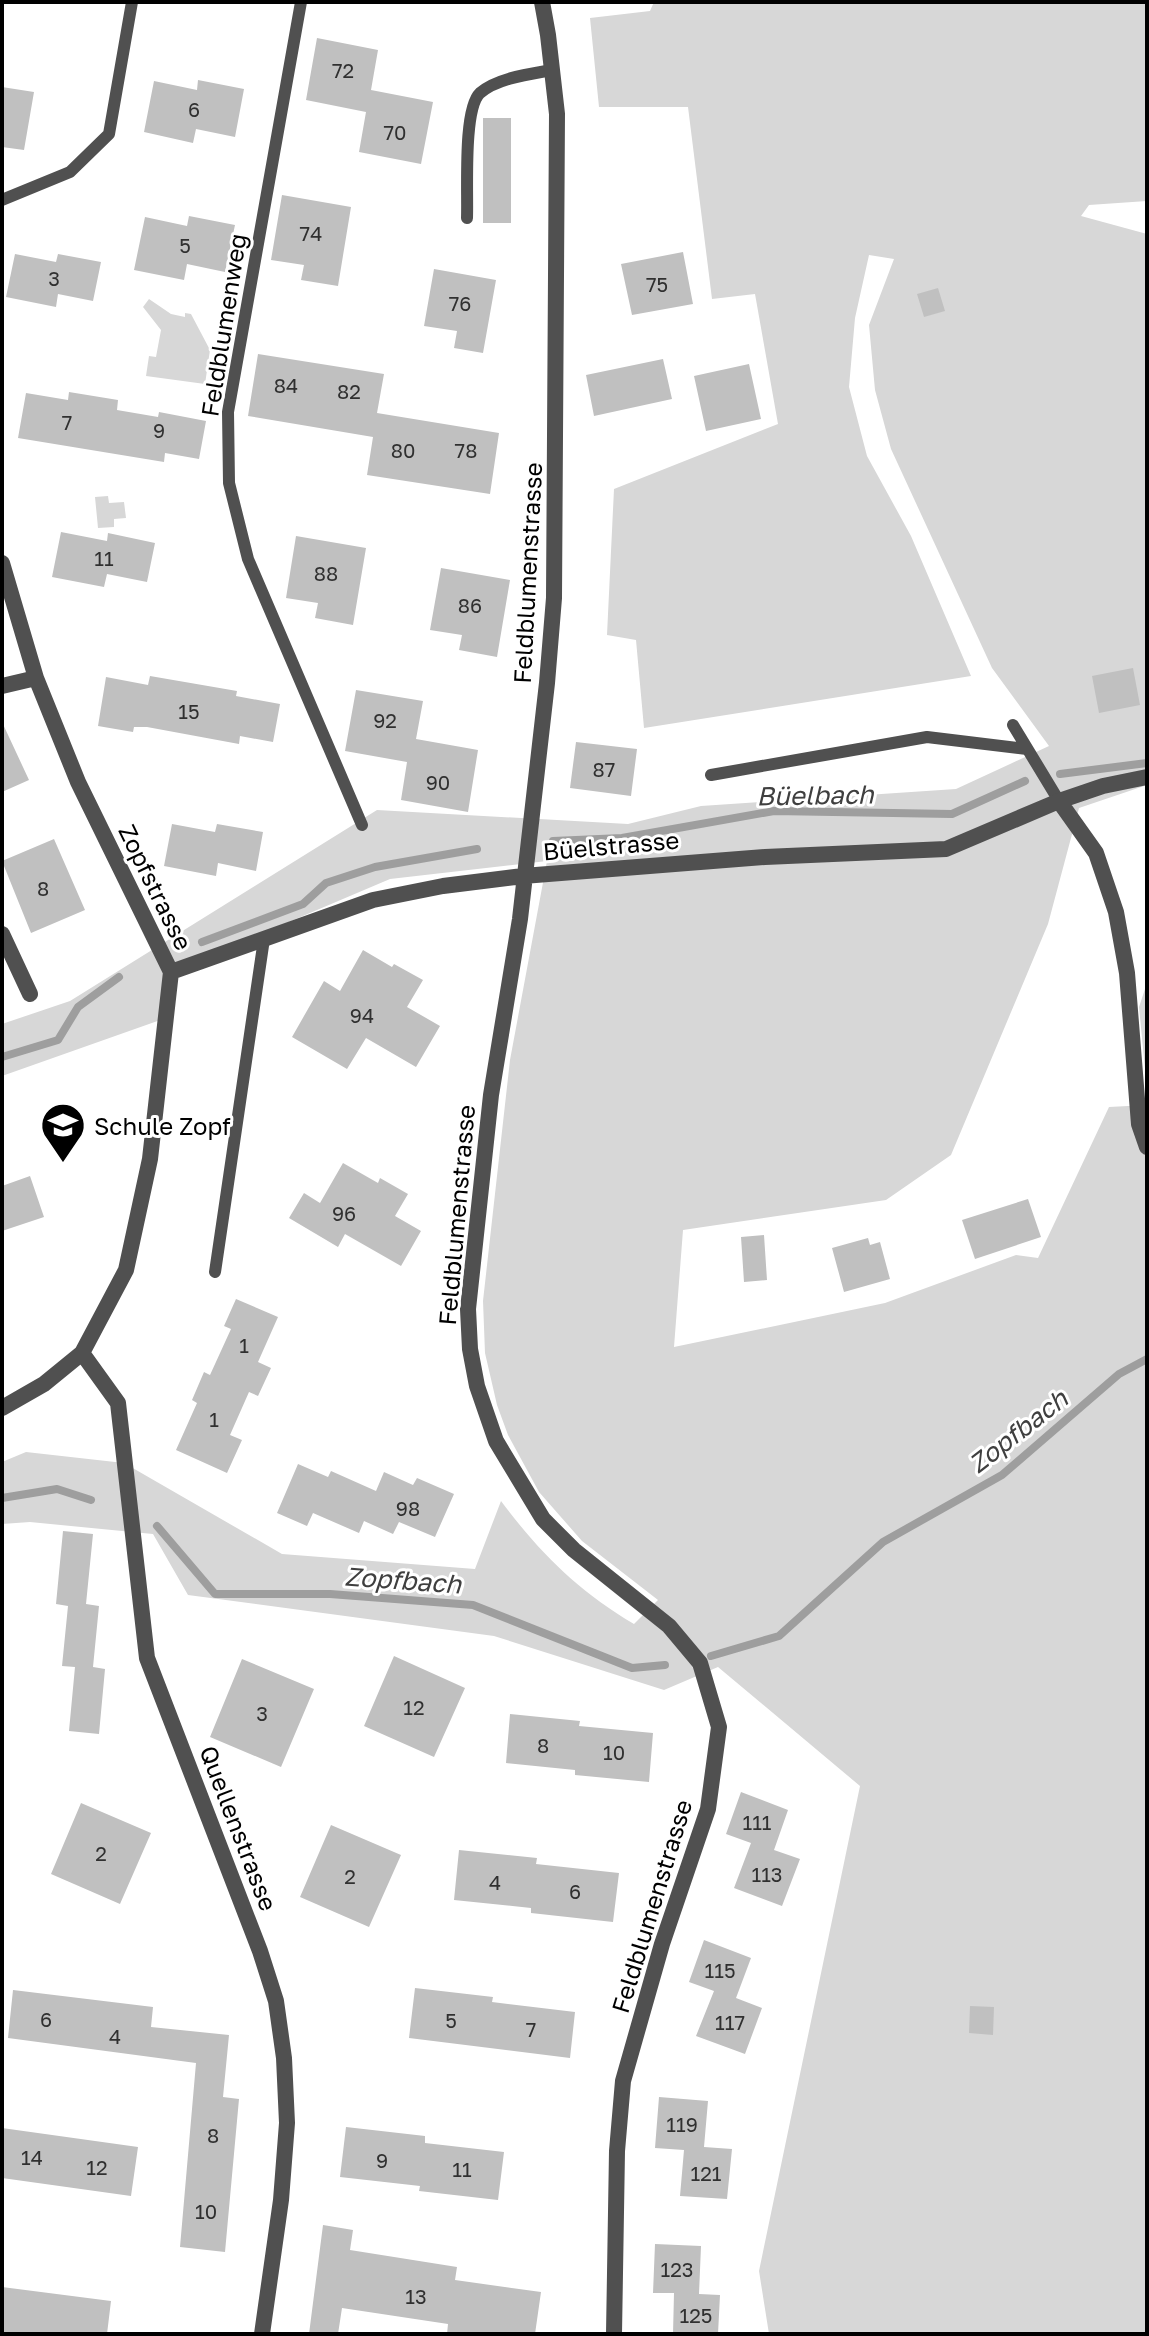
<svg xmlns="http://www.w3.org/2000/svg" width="1149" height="2336" font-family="'Golos Text',sans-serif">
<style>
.green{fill:#d7d7d7}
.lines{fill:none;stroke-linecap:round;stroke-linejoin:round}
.stream{stroke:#9e9e9e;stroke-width:8}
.building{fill:#c0c0c0}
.service{stroke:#505050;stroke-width:12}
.minor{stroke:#505050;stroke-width:16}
.labels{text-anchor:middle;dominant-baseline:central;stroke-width:6;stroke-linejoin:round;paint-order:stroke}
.number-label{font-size:20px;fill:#303030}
.street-label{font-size:24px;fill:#000;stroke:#fff}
.poi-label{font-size:24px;fill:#000;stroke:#fff;text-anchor:start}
.water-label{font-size:26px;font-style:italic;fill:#3f3f3f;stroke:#fff}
</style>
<rect width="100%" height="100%" fill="#fff"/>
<path class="green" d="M 654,2 L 1147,2 L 1147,201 L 1089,205 L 1081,216 L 1147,234 L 1147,785 L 1079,808 L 1048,924 L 951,1155 L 886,1200 L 683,1230 L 674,1347 L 885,1303 L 1016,1255 L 1038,1258 L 1109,1107 L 1147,1105 L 1147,2334 L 769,2334 L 759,2271 L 860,1786 L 718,1667 L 664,1690 L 494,1636 L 188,1595 L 153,1534 L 30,1522 L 2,1524 L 2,1462 L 26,1452 L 124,1463 L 282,1554 L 475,1569 L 501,1501 C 540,1553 578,1591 634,1624 L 658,1600 L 582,1541 L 539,1492 L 508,1435 L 497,1405 L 485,1353 L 483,1301 L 510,1060 L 547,861 L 390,879 L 171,972 L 166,1018 L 2,1076 L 2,1024 L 70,1001 L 377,810 L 628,824 L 701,806 L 956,789 L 1049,746 L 992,668 L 891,449 L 875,390 L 869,325 L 894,259 L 869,255 L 855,318 L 849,387 L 867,456 L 911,536 L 971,676 L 644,728 L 636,640 L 607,635 L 614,489 L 778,424 L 755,294 L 712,299 L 688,107 L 599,107 L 590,18 L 650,11 Z
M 149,299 L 171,314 L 185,317 L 185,313 L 191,314 L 210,350 L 205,384 L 146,376 L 149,356 L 156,357 L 161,330 L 143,307 Z
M 108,496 L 109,503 L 124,502 L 126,518 L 114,519 L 114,527 L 98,528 L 95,497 Z
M 1147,983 L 1147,1089 L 1139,1007 Z"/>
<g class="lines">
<path class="stream" d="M 1060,774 L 1147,763
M 553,841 L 622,838 L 774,811 L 952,814 L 1025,781
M 202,942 L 303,904 L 326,883 L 375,867 L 477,849
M 2,1057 L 58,1040 L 78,1007 L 119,977
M 2,1498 L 57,1489 L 91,1500
M 157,1526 L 215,1594 L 330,1594 L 473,1605 L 632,1668 L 665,1665
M 711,1656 L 779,1636 L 883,1542 L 1002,1475 L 1119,1374 L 1147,1359"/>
</g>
<path class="building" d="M 317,38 L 378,50 L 371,90 L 433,102 L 421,164 L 359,152 L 366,112 L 306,100 Z
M 198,80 L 244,89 L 235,137 L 196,129 L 193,143 L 144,132 L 154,81 L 197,90 Z
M 2,87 L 34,92 L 24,150 L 2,147 Z
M 483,118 L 511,118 L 511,223 L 483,223 Z
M 282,195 L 351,207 L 338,286 L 301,280 L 304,265 L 271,260 Z
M 189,216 L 235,225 L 225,272 L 187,264 L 184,280 L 134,270 L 145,217 L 187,226 Z
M 683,252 L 693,304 L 632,315 L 621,264 Z
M 15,254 L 56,262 L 58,254 L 101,262 L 93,301 L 58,294 L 56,307 L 6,297 Z
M 434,269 L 496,280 L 483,353 L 454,348 L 457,331 L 424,326 Z
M 938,288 L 945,311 L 924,317 L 917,294 Z
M 258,354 L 384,374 L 377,413 L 499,433 L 490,494 L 367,475 L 373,437 L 248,416 Z
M 663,359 L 672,399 L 594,416 L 586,375 Z
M 749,364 L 761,419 L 706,431 L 694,376 Z
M 69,392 L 118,400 L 117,410 L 158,417 L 159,412 L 206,421 L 199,459 L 165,453 L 164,462 L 18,438 L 26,393 L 68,400 Z
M 61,532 L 107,541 L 108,533 L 155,543 L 147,582 L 107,574 L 104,587 L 52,577 Z
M 296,536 L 366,548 L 353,625 L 315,618 L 318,603 L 286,598 Z
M 441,568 L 510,580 L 497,657 L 459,650 L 462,635 L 430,630 Z
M 1133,668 L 1140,705 L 1099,713 L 1092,676 Z
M 150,676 L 237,691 L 236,696 L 280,704 L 273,742 L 240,736 L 239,744 L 147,727 L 134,727 L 133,732 L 98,726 L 106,677 L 148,685 Z
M 356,690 L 423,701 L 416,739 L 478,750 L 468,812 L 401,800 L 407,762 L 345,751 Z
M 2,722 L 29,780 L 2,792 Z
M 576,742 L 637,749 L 631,796 L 570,788 Z
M 172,824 L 215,832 L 217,824 L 263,832 L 256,871 L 218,863 L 216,876 L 164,866 Z
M 54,839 L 85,910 L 31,933 L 2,861 Z
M 363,950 L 392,967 L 394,964 L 423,980 L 407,1007 L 440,1026 L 416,1067 L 366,1038 L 347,1069 L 292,1037 L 324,981 L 340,991 Z
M 343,1163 L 378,1183 L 380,1178 L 408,1194 L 395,1216 L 421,1231 L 401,1266 L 345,1234 L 338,1247 L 289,1218 L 304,1193 L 320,1203 Z
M 30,1176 L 44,1217 L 2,1231 L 2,1186 Z
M 1028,1199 L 1041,1237 L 975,1259 L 962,1220 Z
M 764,1235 L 767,1280 L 744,1282 L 741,1237 Z
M 868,1238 L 870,1245 L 880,1242 L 890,1279 L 844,1292 L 832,1248 Z
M 236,1299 L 278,1317 L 258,1362 L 271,1368 L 258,1396 L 249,1392 L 230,1435 L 242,1440 L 227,1473 L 176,1450 L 197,1403 L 192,1400 L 204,1372 L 210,1375 L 231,1329 L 224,1326 Z
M 298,1464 L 328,1477 L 331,1471 L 376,1491 L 384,1472 L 413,1485 L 417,1478 L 454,1494 L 435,1537 L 399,1522 L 393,1534 L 364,1521 L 359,1533 L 313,1513 L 307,1526 L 277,1513 Z
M 63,1531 L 93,1534 L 86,1604 L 99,1606 L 93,1667 L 105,1669 L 99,1734 L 69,1731 L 75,1667 L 62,1666 L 68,1606 L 56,1604 Z
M 394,1656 L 465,1688 L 434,1757 L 364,1726 Z
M 242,1659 L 314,1689 L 281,1767 L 210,1737 Z
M 510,1714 L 580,1721 L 579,1726 L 653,1733 L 649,1782 L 575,1775 L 575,1770 L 506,1763 Z
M 741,1792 L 788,1810 L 774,1850 L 800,1859 L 782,1906 L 734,1888 L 751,1843 L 726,1834 Z
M 81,1803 L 151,1833 L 120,1904 L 51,1874 Z
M 331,1825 L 401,1855 L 369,1927 L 300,1897 Z
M 459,1850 L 537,1858 L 536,1864 L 619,1873 L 613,1922 L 531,1913 L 531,1908 L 454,1900 Z
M 704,1940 L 751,1958 L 736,1998 L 762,2008 L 745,2054 L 696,2036 L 714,1991 L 689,1982 Z
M 415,1988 L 493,1997 L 492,2002 L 575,2012 L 570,2058 L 409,2038 Z
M 13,1990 L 153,2007 L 151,2027 L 229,2035 L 223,2097 L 239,2099 L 225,2252 L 180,2247 L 196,2063 L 8,2038 Z
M 970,2006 L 994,2007 L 993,2035 L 969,2033 Z
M 659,2097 L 708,2101 L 704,2147 L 732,2149 L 727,2199 L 680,2196 L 684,2150 L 655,2148 Z
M 346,2127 L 425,2136 L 425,2143 L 504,2152 L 498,2200 L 419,2191 L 420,2186 L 340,2177 Z
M 2,2128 L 138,2147 L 131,2196 L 2,2178 Z
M 323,2225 L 353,2230 L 350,2250 L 457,2267 L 455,2280 L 541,2292 L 535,2334 L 447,2334 L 448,2324 L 342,2308 L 338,2334 L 309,2334 Z
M 655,2244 L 701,2246 L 699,2294 L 720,2295 L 718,2334 L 673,2334 L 674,2293 L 653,2293 Z
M 2,2287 L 111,2301 L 107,2334 L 2,2334 Z"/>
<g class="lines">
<path class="service" d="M 301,2 L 228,412 L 229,483 L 248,559 L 362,825
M 2,200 L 70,172 L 109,134 L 132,2
M 467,218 C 468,191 463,109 480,93 C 497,78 530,74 552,70
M 1013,725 L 1059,801
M 711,775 L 927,737 L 1027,749
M 215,1272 L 264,939"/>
<path class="minor" d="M 542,2 L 548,35 L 557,114 L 554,598 L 547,683 L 520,919 L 491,1095 L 468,1309 L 470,1349 L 477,1386 L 496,1441 L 543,1519 L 574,1550 L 669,1626 L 700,1663 L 719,1727 L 708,1809 L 662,1944 L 623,2081 L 617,2151 L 614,2334
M 2,563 L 36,678 L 78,782 L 171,972 L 150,1159 L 126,1270 L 82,1353 L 44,1384 L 2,1408
M 2,686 L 36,678
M 1059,801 L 1096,853 L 1116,912 L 1127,973 L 1139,1124 L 1147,1147
M 2,934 L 30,994
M 171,972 L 373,900 L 443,886 L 523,876 L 765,857 L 946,849 L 1059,801 L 1103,786 L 1147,777
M 82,1353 L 118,1403 L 147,1658 L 260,1951 L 276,2001 L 284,2058 L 287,2123 L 281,2200 L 262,2334"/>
</g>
<defs>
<g id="school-pin" transform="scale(2.3)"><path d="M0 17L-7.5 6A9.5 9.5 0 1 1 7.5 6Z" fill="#000" stroke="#fff"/><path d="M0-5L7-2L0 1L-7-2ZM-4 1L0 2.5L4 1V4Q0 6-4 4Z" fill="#fff"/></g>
</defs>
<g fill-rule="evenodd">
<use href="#school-pin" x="63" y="1125"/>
</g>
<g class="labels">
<g class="number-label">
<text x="343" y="70">72</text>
<text x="194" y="109">6</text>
<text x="395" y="132">70</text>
<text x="311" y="233">74</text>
<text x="185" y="245">5</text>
<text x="54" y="278">3</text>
<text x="657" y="284">75</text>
<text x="460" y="303">76</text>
<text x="286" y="385">84</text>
<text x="349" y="391">82</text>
<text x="67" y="422">7</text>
<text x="159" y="430">9</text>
<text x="403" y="450">80</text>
<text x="466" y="450">78</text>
<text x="104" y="558">11</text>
<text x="326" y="573">88</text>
<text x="470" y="605">86</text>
<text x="189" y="711">15</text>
<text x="385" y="720">92</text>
<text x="604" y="769">87</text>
<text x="438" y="782">90</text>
<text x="43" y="888">8</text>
<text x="362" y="1015">94</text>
<text x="344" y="1213">96</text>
<text x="244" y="1345">1</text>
<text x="214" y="1419">1</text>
<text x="408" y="1508">98</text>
<text x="414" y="1707">12</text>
<text x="262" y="1713">3</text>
<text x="543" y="1745">8</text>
<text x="614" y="1752">10</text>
<text x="757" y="1822">111</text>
<text x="101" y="1853">2</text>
<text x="767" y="1874">113</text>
<text x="350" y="1876">2</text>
<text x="495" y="1882">4</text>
<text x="575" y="1891">6</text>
<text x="720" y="1970">115</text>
<text x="46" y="2019">6</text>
<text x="451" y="2020">5</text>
<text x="730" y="2022">117</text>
<text x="531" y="2029">7</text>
<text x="115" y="2036">4</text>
<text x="682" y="2124">119</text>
<text x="213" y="2135">8</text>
<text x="32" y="2157">14</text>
<text x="382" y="2160">9</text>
<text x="97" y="2167">12</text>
<text x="462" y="2169">11</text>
<text x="706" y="2173">121</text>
<text x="206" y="2211">10</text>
<text x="677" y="2269">123</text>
<text x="416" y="2296">13</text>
<text x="696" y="2315">125</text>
</g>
<g class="street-label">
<text transform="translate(223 325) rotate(-81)">Feldblumenweg</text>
<text transform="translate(527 573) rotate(-87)">Feldblumenstrasse</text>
<text transform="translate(611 845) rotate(-5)">Büelstrasse</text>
<text transform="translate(156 887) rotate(64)">Zopfstrasse</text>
<text transform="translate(456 1215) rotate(-85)">Feldblumenstrasse</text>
<text transform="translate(239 1828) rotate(69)">Quellenstrasse</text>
<text transform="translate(651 1906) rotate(-73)">Feldblumenstrasse</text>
</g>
<g class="poi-label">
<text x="94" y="1125">Schule Zopf</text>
</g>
<g class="water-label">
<text transform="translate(815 795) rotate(-1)">Büelbach</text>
<text transform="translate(1018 1431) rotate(-38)">Zopfbach</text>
<text transform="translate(403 1580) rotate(4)">Zopfbach</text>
</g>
</g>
<rect width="1149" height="2336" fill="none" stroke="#000000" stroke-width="8"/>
</svg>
